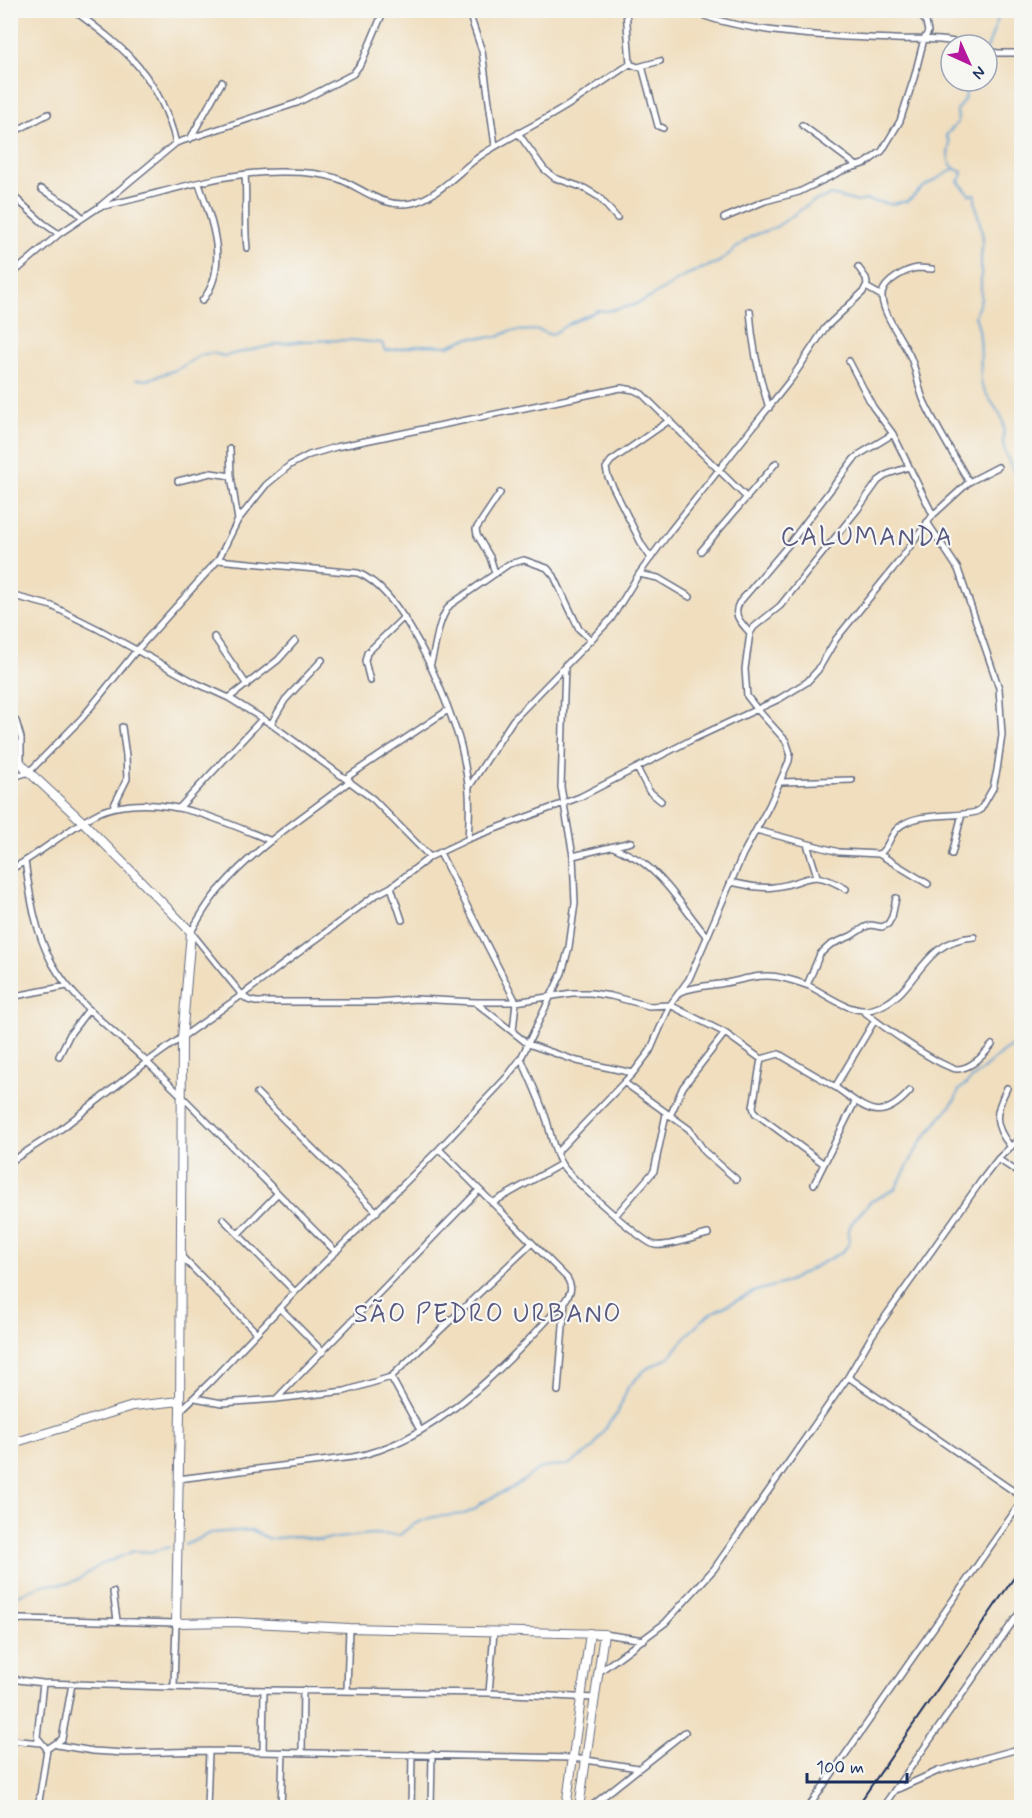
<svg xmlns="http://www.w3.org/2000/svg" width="1032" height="1818" font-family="Mynerve,sans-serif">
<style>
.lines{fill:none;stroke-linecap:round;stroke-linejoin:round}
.stream{stroke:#5fa0d2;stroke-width:2}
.street-casing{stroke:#666c80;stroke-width:8}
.secondary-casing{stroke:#666c80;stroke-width:10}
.street{stroke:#fff;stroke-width:5}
.secondary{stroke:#fff;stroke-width:8}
.rail{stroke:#1b2f5e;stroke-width:2}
.labels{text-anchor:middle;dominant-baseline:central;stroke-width:4.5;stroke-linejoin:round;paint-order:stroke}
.neighbourhood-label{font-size:26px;letter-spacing:1.5px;fill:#595880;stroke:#f6f6f2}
</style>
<rect width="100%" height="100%" fill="#f6f6f2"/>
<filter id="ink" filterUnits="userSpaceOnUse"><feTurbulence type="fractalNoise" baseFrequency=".0167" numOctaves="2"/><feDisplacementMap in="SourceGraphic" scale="12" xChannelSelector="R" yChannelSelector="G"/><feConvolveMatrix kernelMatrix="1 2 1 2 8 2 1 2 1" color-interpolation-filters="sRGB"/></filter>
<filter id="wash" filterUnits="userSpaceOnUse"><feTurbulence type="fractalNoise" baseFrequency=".008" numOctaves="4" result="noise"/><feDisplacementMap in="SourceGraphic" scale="24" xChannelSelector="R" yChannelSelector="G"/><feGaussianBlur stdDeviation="1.35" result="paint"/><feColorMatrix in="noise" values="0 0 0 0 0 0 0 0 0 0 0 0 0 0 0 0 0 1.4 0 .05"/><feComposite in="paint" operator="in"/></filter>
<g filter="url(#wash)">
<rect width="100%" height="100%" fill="#f0debe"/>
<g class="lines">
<path class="stream" d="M 987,49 L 998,19 L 997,10
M 968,81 L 965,98 L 957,110 L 958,122 L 946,135 L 950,144 C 946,156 948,168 962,172 L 962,177 L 958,181 L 970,195 L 975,194 L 975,200 L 983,238 L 981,258 L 981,299 L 975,316 C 983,336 980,360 981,381 C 982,391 996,407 1001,416 C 1007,426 1001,438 1004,448 C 1007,460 1015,475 1022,486
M 137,379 L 147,380 L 155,377 L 178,369 L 201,355 L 212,353 L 224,356 L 279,344 L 303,341 L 351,340 L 382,343 L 385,351 L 423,345 L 448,346 L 468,338 L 498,337 L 510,331 L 539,330 L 551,335 L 567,325 L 598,310 L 607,311 L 634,305 L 651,297 L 686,275 L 719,262 L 750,237 L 776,227 L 812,202 L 831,195 L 858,202 L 866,200 L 891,204 L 908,201 L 923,187 L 954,169
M 185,1545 L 211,1533 L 251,1530 L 269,1539 L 297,1536 L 320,1540 L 371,1534 L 400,1535 L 412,1525 L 424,1520 L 434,1517 L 464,1514 L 474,1510 L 481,1503 L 516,1486 L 537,1470 L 548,1466 L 568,1465 L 579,1458 L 592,1449 L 609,1423 L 617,1414 L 628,1387 L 646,1369 L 670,1357 L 688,1334 L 709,1314 L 756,1291 L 785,1283 L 842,1252 L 849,1244 L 848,1233 L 851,1224 L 870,1202 L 895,1189 L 921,1142 L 955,1100 L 959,1090 L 1003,1052 L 1022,1039
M 13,1597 L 42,1585 L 69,1583 L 79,1579 L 100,1565 L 134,1551 L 151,1552 L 169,1547"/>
</g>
</g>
<g filter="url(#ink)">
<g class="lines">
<g class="street-casing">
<path id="street" d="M 73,10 C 125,48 160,77 176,143
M 468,10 L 482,51 L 495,146
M 626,10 L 630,64 L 638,67 L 660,61
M 690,10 C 740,34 838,37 894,39 C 919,40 942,37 967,45
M 987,51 L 998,53 L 1022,53
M 642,66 L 658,126 L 663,128
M 802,125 L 857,166
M 518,133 L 544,169 L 555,178 L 584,188 L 599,197 L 617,218
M 10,134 L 48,114
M 190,139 L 222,82
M 245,174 C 247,199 244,222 247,248
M 199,184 C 212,220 230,267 202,301
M 41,189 L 70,206 L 82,217
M 10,193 L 43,223 L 59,234
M 99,207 C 160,195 223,170 286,172 C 303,172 320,173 336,178 C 362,187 382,209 412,203 C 440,196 459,170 483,154 C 511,136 542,122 570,104 C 590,91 610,77 630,64
M 724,218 L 765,201 L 799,192 L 842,171 L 866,163 L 882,151 L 900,121 L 914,78 L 924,39 L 928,32 L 926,22 L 917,10
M 932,269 C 928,269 923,268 918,268 C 907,269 884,281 882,294 C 880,310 903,341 910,356 C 917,371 918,388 924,401 C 937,429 954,455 969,482
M 10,276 L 59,234 L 99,207 L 176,143 L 297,103 L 353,74 L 362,62 L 384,10
M 866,287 L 882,296
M 750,311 C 752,343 759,377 769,408
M 849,361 L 873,407 L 893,434 L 933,515
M 230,449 L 231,476 L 238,520
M 178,481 L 211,473 L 231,476
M 701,551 L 776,463
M 651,558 L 642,545 L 608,477 L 606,468 L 611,461 L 670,420
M 218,560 L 358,573 C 403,591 441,686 456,730 C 463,747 465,766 468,784 C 471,802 469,821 468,839
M 495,573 L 490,557 L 477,535 L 476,529 L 500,493
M 639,574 L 658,578 L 690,597
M 10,595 L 52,606 L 98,629 L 196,683 L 229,698 L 271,724 L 373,799 L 430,857
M 750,633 C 742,623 732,616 739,603 L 790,543 L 854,459 L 860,454 L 893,434
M 214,637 L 247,685
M 430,666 C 437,645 436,623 450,605 L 509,564 L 524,560 L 547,568 L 554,576 L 579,629 L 591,640
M 370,681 L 365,661 L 367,653 L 404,617
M 229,698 L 278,660 L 295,641
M 16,721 L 21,738 L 21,763
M 271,724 L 285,700 L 322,660
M 637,768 L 649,791 L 661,801
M 10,778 L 29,772 L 82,718 L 136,651 L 218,560 L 238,520 L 266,485 L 290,465 L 309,455 L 336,447 L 621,388 L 634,390 L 642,394 L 747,498
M 346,778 L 448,710
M 350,781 C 305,816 256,846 219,890 C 208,902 199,918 191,932 L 242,995 L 248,1000 L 256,1002 L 377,1002 L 416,999 L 475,1002 L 516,1002 L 572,993 L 591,993 L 611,996 L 649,1006 L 670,1005 L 725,1033 L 761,1059 L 779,1054 C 797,1065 817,1076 835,1087 C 865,1107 879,1126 910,1091
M 781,782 L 852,780
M 469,787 L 513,720 L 611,619 L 639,574 L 671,530 L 792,378 L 825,328 L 863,292 L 867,284 L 866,278 L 858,267
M 113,807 L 127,779 L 126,756 L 122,727
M 180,807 L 262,719
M 756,830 L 839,852 L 879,854 C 889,848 889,836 898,828 C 916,811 954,818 976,812 L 981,809 L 993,788 L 997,770 L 1002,735 L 999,688 L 958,569 L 927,522
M 807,844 L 817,876
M 613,847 C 623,852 634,856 642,862 C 669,882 686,912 707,937
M 440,853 L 516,1002 L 513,1031
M 879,854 L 928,884
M 952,854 L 962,814
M 573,856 L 631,842
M 25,861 C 30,896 35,932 52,963 C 75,1004 116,1032 149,1064 C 213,1126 274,1190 336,1252
M 10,870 C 42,853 68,828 100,812 C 111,807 121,806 132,805 C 181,801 225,822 269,840
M 731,882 C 745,885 760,889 774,887 C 810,883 807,866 846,889
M 391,887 L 402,920
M 807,985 L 820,954 L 830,945 L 851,936 L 865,927 L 871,925 L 882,927 L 888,924 L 892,917 L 896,898
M 680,992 C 693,987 705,986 720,984 C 741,981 761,972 783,978 C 792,980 801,983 809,986 C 828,995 851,1015 873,1009 C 919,996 917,941 974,937
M 10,997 L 67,986
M 475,1002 L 528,1044 L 577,1061 L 633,1073
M 862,1010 C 878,1023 941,1069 958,1069 C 972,1068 984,1055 992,1045
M 59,1056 L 70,1034 L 89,1009
M 521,1058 C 530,1079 540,1100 547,1121 C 551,1135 554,1153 562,1165 C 570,1177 643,1243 655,1245 C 669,1247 695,1237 708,1234
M 761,1059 L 753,1107 L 755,1113 L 824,1164
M 625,1083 L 689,1129 L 705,1152 L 736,1179
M 835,1087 L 875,1020
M 1007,1088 C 995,1112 992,1124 1011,1147
M 257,1093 L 377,1212
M 670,1116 L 683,1087 L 725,1033
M 557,1152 L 633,1073 L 650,1051 L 670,1005 L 689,979 L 743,854 L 769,806 L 789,761 L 790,753 L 786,741 L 757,709 L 747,696 L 745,669 L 750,633 L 754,627 L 780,606 L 858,509 L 878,481 L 888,474 L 909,467
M 998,1159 L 1022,1175
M 10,1162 L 61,1129 L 147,1062 L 242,995 L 374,896 L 391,887 L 430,857 L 468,839 L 580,797 L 693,739 L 779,699 L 807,682 L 818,670 L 836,639 L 900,560 L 933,515 L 969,482 L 998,467
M 814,1184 L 855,1102
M 492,1203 L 561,1164
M 615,1216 L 654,1171 L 666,1114
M 223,1219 L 295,1292
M 238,1234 L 278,1193
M 181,1256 L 256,1332
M 280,1308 L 323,1352
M 391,1377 L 420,1430
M 848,1377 L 1022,1497
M 558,1391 L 565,1301
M 195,1398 L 222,1403 L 276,1399 L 345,1391 L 391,1377 L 532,1243
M 276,1399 L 479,1190
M 180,1411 L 210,1382 L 295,1292 L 439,1149 L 507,1077 L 521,1058 L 562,973 L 569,947 L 575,903 L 573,856 L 561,787 L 565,665
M 178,1479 L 353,1457 C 438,1441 508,1362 565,1301 C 571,1292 573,1288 567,1278 L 439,1149
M 113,1592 L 117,1620
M 10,1621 L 22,1619 L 176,1623 L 174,1686
M 604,1634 L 644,1640
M 599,1672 L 665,1623 L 714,1569 L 848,1377 L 873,1334 L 981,1181 L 998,1159 L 1022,1136
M 10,1679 L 43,1683 L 264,1690 L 489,1693 L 595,1698
M 43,1683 L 37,1737 L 47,1749
M 347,1690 L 349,1628
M 489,1693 L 494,1632
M 10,1740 L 41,1743
M 57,1745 L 93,1751 L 125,1753 L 209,1751 L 573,1758 L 638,1768
M 47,1749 L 62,1739 L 72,1684
M 263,1752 L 264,1690
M 302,1752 L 303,1690
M 898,1789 L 938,1771 L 1022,1748
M 38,1808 L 47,1749
M 207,1808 L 209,1751
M 281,1808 L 283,1752
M 411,1808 L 412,1754
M 431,1808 L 432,1754
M 589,1808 L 685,1732
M 808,1808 L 1022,1501
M 882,1808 L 1022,1609"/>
</g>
<g class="secondary-casing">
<path id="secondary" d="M 10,751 L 29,772 L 83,822 L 191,932 L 182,1039 L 180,1411 L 176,1623 L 235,1622 L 349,1628 L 604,1634 L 579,1808
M 10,1444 L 133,1406 L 180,1401
M 566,1808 L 590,1633"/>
</g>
<use href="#street" class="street"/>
<use href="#secondary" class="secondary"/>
<path class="rail" d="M 856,1808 L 1022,1566"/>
</g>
</g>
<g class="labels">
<g class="neighbourhood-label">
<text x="867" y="538">CALUMANDA</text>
<text x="488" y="1315">SÃO PEDRO URBANO</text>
</g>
</g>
<rect width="1032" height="1818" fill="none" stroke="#f6f6f2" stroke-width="36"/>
<g transform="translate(969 63) rotate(135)"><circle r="28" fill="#f6f6f2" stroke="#9ea6b7" stroke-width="1.5"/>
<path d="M0-4.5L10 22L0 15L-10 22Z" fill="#b5179e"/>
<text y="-9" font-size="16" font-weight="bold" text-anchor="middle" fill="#1b2f5e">N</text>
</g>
<path d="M807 1773v9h100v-9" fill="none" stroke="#1b2f5e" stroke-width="3"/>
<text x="816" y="1773" font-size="18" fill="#1b2f5e" stroke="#f6f6f2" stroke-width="4.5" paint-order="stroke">100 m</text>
</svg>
